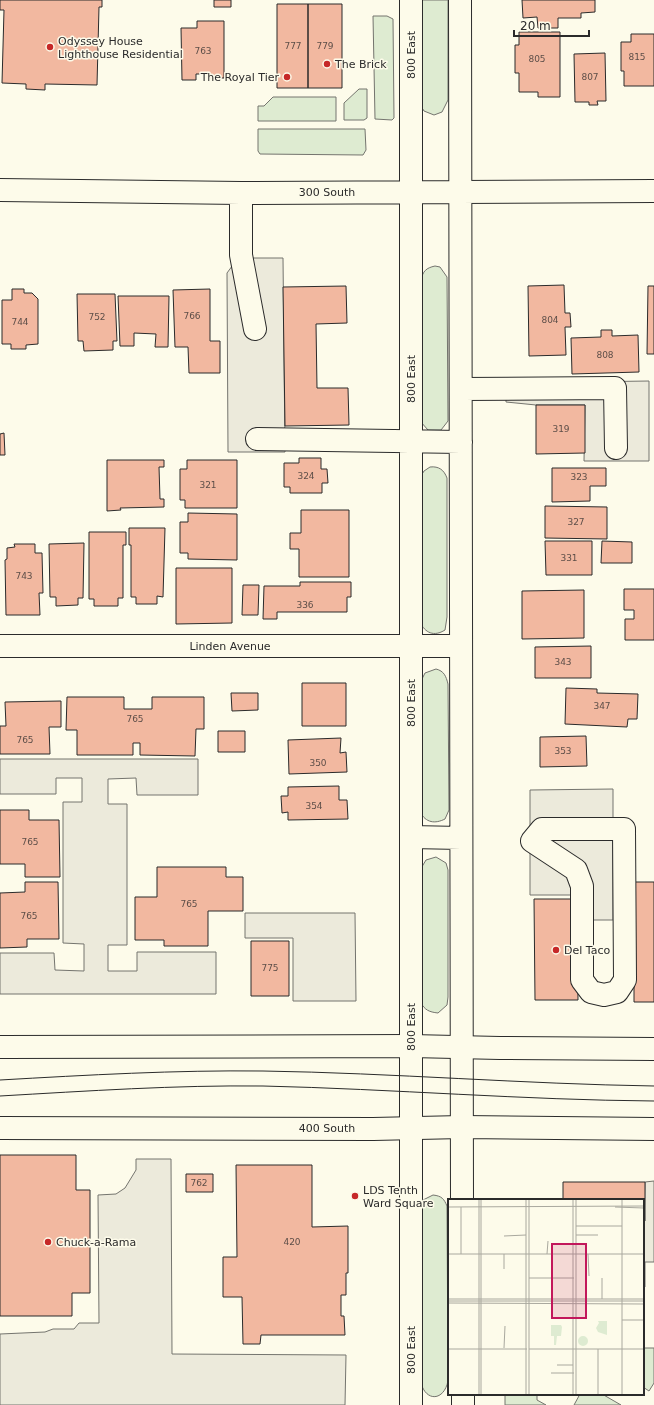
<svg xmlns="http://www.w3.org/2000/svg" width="654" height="1405" font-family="'DejaVu Sans',sans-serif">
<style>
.green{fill:#deebd1;stroke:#74746e}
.parking{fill:#eceadb;stroke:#74746e}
.building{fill:#f2b8a0;stroke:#2b2b2b}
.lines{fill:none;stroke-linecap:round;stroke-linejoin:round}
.minor-casing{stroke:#2b2b2b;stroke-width:24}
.major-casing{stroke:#2b2b2b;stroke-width:24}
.minor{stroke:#fdfbea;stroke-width:22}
.major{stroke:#fdfbea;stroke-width:22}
.tram{stroke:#2b2b2b;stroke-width:1}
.poi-dot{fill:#c62828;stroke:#fdfbea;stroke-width:1.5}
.labels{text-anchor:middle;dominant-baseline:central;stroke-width:3;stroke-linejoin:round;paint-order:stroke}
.number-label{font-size:9px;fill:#5d4e48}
.poi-label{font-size:11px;fill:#2b2b2b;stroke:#fdfbea;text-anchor:start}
.street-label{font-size:11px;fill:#2b2b2b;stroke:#fdfbea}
.inset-road{fill:none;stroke:#a9a89e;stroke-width:1}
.view{fill:#c2185b;fill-opacity:0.15;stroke:#c2185b;stroke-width:2}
.inset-edge{fill:none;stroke:#2b2b2b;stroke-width:2}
</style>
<rect width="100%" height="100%" fill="#fdfbea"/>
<path class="green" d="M 420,0 L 448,0 L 448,100 L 442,112 L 434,115 L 424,111 L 421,106 Z
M 373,16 L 387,16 L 393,19 L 394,118 L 392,120 L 375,119 Z
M 359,89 L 367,89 L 367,118 L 364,120 L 344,120 L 344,103 Z
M 273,97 L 336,97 L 336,121 L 258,121 L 258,106 L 264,106 Z
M 258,129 L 365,129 L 366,150 L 363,155 L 260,154 L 258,151 Z
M 435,266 L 440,267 L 447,277 L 448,421 L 441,430 L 428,430 L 420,421 L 421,280 C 423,271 426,268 435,266 Z
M 430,467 C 439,466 444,470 447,478 L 447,617 L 445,630 C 434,637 425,633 420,622 L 421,476 L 424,471 Z
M 436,669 C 444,671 446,676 448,684 L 449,810 L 445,819 C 435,824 426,823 420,812 L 421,681 L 425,673 Z
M 436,857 L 446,863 L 448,870 L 448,997 L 447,1005 L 438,1013 C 429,1012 425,1010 421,1003 L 420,870 L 426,860 Z
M 433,1195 C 442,1196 444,1199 447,1206 L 448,1381 C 444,1401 426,1402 421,1383 L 420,1208 L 423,1200 Z
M 643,1348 L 654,1348 L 654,1383 L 649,1391 L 643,1387 Z
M 505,1394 L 537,1394 L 537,1400 L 546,1405 L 505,1405 Z
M 580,1394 L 602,1394 L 621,1405 L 574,1405 Z"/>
<path class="parking" d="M 238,258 L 283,258 L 285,452 L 228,452 L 227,273 Z
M 649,381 L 649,461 L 584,461 L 585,405 L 536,405 L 506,402 L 506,383 Z
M 0,759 L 198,759 L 198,795 L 137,795 L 136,778 L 108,779 L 108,804 L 127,804 L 127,945 L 108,945 L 108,971 L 137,971 L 137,952 L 216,952 L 216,994 L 0,994 L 0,953 L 54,953 L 55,970 L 84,971 L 84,944 L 63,943 L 63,802 L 82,802 L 82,778 L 56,778 L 56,794 L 0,794 Z
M 613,789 L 613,920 L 588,920 L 588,895 L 530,895 L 530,790 Z
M 245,913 L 355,913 L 356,1001 L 293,1001 L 293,938 L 245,938 Z
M 136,1159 L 171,1159 L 172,1354 L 346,1355 L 345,1405 L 0,1405 L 0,1334 L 45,1332 L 53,1329 L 74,1329 L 79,1323 L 99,1323 L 98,1195 L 116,1194 L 125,1188 L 136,1170 Z
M 654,1181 L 654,1262 L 645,1262 L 645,1287 L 643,1287 L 645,1182 Z"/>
<path class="building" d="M 0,0 L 102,0 L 102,7 L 99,7 L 97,85 L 45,84 L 45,90 L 26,89 L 26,84 L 2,83 L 4,10 L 0,10 Z
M 214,0 L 231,0 L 231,7 L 214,7 Z
M 522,0 L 595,0 L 595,12 L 581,13 L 581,18 L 558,18 L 558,28 L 538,28 L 537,17 L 523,18 Z
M 277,4 L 308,4 L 308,88 L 277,88 Z
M 308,4 L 342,4 L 342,88 L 308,88 Z
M 197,21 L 224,21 L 224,78 L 209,78 L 209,74 L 196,74 L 196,80 L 182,80 L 181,28 L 197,28 Z
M 519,32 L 560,32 L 560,97 L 538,97 L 538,92 L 519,92 L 519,73 L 515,73 L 515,45 L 519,45 Z
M 631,34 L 654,34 L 654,86 L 624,86 L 624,71 L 621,71 L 621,42 L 631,42 Z
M 605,53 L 606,101 L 597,101 L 598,105 L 589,105 L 589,102 L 575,102 L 574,54 Z
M 564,285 L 565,313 L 570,313 L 571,327 L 565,327 L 566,355 L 529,356 L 528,286 Z
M 346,286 L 347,323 L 316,324 L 317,388 L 348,388 L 349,425 L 285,426 L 283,287 Z
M 648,286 L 654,286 L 654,354 L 647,354 Z
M 12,289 L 24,289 L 24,293 L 32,293 L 38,299 L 38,344 L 26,345 L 26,349 L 11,349 L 11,344 L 2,344 L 2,300 L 12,300 Z
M 210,289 L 210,341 L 220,341 L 220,373 L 189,373 L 188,347 L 175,347 L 173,290 Z
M 77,294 L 115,294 L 117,341 L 113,341 L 113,350 L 84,351 L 83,341 L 78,341 Z
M 118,296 L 169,296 L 168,347 L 155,347 L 156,334 L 134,333 L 134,346 L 120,346 Z
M 601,330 L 612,330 L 612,336 L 638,335 L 639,372 L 572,374 L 571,338 L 601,337 Z
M 536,405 L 585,405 L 585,453 L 536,454 Z
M 4,433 L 5,455 L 0,455 L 0,434 Z
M 299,458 L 321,458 L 321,469 L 327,469 L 328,483 L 322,483 L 322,493 L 290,493 L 290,487 L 284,487 L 284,463 L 299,463 Z
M 107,460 L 164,460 L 164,467 L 159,467 L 160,499 L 164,499 L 164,507 L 120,508 L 121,510 L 107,511 Z
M 187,460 L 237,460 L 237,508 L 185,508 L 185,500 L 180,500 L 180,469 L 187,469 Z
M 552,468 L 606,468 L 606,486 L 590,486 L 590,501 L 552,502 Z
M 545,506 L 607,507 L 607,539 L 545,538 Z
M 301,510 L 349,510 L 349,577 L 299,577 L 299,549 L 290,549 L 290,533 L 301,533 Z
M 188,513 L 237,514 L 237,560 L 188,559 L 188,553 L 180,553 L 180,522 L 188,522 Z
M 129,528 L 165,528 L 163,597 L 157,596 L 157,604 L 136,604 L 136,597 L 131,597 L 131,545 L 129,545 Z
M 89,532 L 126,532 L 126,545 L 123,545 L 123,598 L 118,598 L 118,606 L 94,606 L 94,599 L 89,599 Z
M 545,541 L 592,541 L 592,575 L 546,575 Z
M 602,541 L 632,542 L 632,563 L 601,563 Z
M 84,543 L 83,598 L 78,598 L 78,605 L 56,606 L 56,597 L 50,597 L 49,544 Z
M 14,544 L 35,544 L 35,553 L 42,553 L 43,593 L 39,593 L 40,615 L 6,615 L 5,560 L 7,559 L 7,548 L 15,547 Z
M 176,568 L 232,568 L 232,623 L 176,624 Z
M 300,582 L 351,582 L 351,597 L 347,597 L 347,612 L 277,612 L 277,619 L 263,619 L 264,586 L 300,586 Z
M 243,585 L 259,585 L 258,615 L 242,615 Z
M 624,589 L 654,589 L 654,640 L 625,640 L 625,619 L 634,619 L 634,610 L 624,610 Z
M 584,590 L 584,638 L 522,639 L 522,591 Z
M 591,646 L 591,678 L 535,678 L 535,647 Z
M 302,683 L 346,683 L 346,726 L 302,726 Z
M 566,688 L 597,689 L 597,693 L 638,694 L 637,719 L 628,719 L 627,727 L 565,724 Z
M 231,693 L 258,693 L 258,710 L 232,711 Z
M 67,697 L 124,697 L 124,709 L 152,709 L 152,697 L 204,697 L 204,729 L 196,729 L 195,756 L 140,755 L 140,743 L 133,743 L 133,755 L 77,755 L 77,730 L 66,730 Z
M 61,701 L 61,727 L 49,727 L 50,754 L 0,754 L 0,726 L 6,726 L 5,702 Z
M 218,731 L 245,731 L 245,752 L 218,752 Z
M 586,736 L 587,766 L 540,767 L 540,737 Z
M 341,738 L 340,753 L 346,752 L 347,772 L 289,774 L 288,740 Z
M 339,786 L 339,800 L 347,800 L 348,819 L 288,820 L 288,812 L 282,813 L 281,796 L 288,796 L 288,787 Z
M 0,810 L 29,810 L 29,820 L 59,820 L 60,877 L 25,877 L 25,864 L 0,864 Z
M 157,867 L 226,867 L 226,877 L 243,877 L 243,911 L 208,911 L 208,946 L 164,946 L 164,940 L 135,940 L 135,897 L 157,897 Z
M 25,882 L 58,882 L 59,939 L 27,939 L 27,947 L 0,948 L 0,893 L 25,892 Z
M 634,882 L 654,882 L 654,1002 L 634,1002 Z
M 534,899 L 577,899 L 578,1000 L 535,1000 Z
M 251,941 L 289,941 L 289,996 L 251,996 Z
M 0,1155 L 76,1155 L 76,1190 L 90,1190 L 90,1293 L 72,1293 L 72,1316 L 0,1316 Z
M 236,1165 L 312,1165 L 312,1227 L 348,1226 L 348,1273 L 346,1273 L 346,1295 L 341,1295 L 341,1316 L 344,1316 L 345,1335 L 261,1335 L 260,1344 L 243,1344 L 242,1297 L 223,1297 L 223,1257 L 237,1257 Z
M 186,1174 L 213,1174 L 213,1192 L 186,1192 Z
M 563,1182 L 645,1182 L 645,1221 L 643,1221 L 643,1200 L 563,1200 Z"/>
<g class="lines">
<g class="minor-casing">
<path id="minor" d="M 411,0 L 411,1405
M 460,0 L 462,1200
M 0,190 L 241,193 L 654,191
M 241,193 L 241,255 L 255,329
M 461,389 L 615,388 L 616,448
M 257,439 L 461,442
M 0,646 L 461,646
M 542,829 L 624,829 L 625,980 L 617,992 L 604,995 L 591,992 L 582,980 L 582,886 L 576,870 L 532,841 Z
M 411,837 L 461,838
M 463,1394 L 463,1405"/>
</g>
<g class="major-casing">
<path id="major" d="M 0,1047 L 411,1046 L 500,1048 L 654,1049
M 0,1128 L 373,1129 L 462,1127 L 654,1129"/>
</g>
<use href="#minor" class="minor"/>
<use href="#major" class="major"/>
<path class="tram" d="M 0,1080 C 88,1075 175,1070 263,1071 C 393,1073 523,1084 654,1086
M 0,1096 C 88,1091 175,1085 263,1086 C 393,1089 523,1100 654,1101"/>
</g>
<g class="poi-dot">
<circle cx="50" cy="47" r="4"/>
<circle cx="327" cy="64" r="4"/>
<circle cx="287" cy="77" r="4"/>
<circle cx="556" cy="950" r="4"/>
<circle cx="355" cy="1196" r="4"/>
<circle cx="48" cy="1242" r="4"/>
</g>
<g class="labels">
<g class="number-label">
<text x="293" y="46">777</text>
<text x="325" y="46">779</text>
<text x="203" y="51">763</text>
<text x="637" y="57">815</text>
<text x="537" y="59">805</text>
<text x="590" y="77">807</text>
<text x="192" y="316">766</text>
<text x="97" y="317">752</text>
<text x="550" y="320">804</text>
<text x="20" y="322">744</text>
<text x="605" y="355">808</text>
<text x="561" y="429">319</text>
<text x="306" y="476">324</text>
<text x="579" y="477">323</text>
<text x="208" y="485">321</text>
<text x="576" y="522">327</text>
<text x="569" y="558">331</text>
<text x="24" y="576">743</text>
<text x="305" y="605">336</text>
<text x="563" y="662">343</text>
<text x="602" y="706">347</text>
<text x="135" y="719">765</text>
<text x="25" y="740">765</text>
<text x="563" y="751">353</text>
<text x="318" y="763">350</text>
<text x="314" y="806">354</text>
<text x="30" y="842">765</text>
<text x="189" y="904">765</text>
<text x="29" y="916">765</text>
<text x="270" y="968">775</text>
<text x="199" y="1183">762</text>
<text x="292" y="1242">420</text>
</g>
<g class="poi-label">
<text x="58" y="41">Odyssey House<tspan x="58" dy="13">Lighthouse Residential</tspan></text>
<text x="335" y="64">The Brick</text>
<text x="279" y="77" text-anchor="end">The Royal Tier</text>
<text x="564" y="950">Del Taco</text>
<text x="363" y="1190">LDS Tenth<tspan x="363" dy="13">Ward Square</tspan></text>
<text x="56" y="1242">Chuck-a-Rama</text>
</g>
<g class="street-label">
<text transform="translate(411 55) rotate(-90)">800 East</text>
<text x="327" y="192">300 South</text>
<text transform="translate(411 379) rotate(-90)">800 East</text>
<text x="230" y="646">Linden Avenue</text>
<text transform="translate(411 703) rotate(-90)">800 East</text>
<text transform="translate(411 1027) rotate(-90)">800 East</text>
<text x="327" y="1128">400 South</text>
<text transform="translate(411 1350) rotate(-90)">800 East</text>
</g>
</g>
<g transform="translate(448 1199)">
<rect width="196" height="196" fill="#fdfbea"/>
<path d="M 150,122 L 159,122 L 159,136 L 150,133 L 148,129 L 151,124 ZM 103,126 L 113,126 L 114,128 L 113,137 L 109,137 L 108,146 L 106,146 L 106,137 L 103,137 ZM130 142a5 5 0 1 1 10 0a5 5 0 1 1-10 0Z" fill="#deebd1"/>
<path class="inset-road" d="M 31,0 L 31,196M 33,0 L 33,196M 81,0 L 81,196M 125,0 L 125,196M 128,0 L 128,196M 174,0 L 174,196M 0,8 L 196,7M 167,8 L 196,9M 128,27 L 174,27M 128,36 L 150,36M 56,37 L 78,36M 0,55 L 196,55M 13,55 L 13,8M 99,55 L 100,42M 140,55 L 141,77M 56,70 L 56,55M 81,79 L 126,79M 0,100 L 196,100M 154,100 L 154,79M 0,102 L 196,102M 0,104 L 196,105M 174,121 L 196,121M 56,149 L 57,127M 0,150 L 79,150M 81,150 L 196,150M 150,150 L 150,196M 109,166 L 125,166M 103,174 L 126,174M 78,196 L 78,0"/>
<path class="view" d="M 104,45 L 138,45 L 138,119 L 104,119 Z"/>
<rect width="196" height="196" class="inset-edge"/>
</g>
<path d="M514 30v6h75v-6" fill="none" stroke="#2b2b2b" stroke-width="2"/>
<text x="520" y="30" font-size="12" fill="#2b2b2b" stroke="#fdfbea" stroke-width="3" paint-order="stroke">20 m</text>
</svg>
